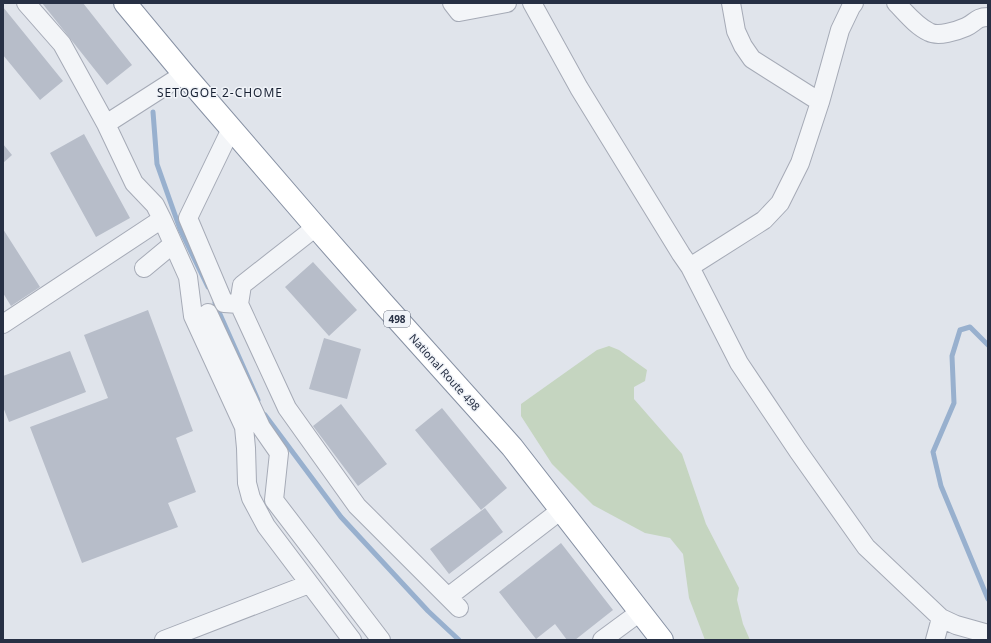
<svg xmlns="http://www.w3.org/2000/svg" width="991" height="643" font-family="'Noto Sans',sans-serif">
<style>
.green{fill:#c5d5c0}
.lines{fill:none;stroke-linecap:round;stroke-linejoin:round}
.stream{stroke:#98b0ce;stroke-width:5}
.building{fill:#b7bdc9}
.minor-casing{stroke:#a5aab6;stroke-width:20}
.trunk-casing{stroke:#8690a3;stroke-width:24}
.minor{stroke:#f3f5f8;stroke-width:18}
.trunk{stroke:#fff;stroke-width:22}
.labels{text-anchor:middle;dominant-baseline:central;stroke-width:3;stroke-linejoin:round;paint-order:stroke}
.shield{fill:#f0f3f8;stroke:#636a7a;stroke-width:1}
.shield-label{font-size:10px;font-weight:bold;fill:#273044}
.street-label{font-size:11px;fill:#273044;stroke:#f0f3f8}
.neighbourhood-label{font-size:12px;letter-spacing:1px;fill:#192234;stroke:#f0f3f8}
</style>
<rect width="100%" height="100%" fill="#e0e4eb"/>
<path class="green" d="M 609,346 L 619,350 L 647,370 L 645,381 L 634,387 L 634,399 L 682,454 L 706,524 L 739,588 L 737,600 L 743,624 L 750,640 L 705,640 L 689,598 L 683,554 L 670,538 L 645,533 L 593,505 L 552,464 L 521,416 L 521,404 L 597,350 Z"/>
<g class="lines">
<path class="stream" d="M 153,112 L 157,164 L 180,229 L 208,287
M 215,303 L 258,400
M 988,345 L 970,327 L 960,330 L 952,356 L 954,403 L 933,452 L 941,486 L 988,599
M 265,415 L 341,517 L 428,611 L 459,640"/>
</g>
<path class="building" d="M 42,3 L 83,3 L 132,65 L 107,85 Z
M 3,7 L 63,81 L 40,100 L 3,55 Z
M 84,134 L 130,218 L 96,237 L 50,153 Z
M 3,144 L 12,155 L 3,163 Z
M 3,229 L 40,287 L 11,306 L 3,293 Z
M 313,262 L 357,310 L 329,336 L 285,287 Z
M 148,310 L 193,431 L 176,438 L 196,492 L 168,503 L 178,527 L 82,563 L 30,427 L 108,398 L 84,335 Z
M 324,338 L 361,349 L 347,399 L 309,389 Z
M 70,351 L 86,392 L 9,422 L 3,407 L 3,376 Z
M 341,404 L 387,464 L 358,486 L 313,426 Z
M 442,408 L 507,488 L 481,510 L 415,430 Z
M 485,508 L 503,532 L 449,574 L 430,549 Z
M 561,543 L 613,610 L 575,640 L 567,640 L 555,624 L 536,639 L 499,592 Z"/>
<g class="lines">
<g class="minor-casing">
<path id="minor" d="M 26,3 L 62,44 L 106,124 L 134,183 L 155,205 L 162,219 L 188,277 L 193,316 L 244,427 L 246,448 L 247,483 L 251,498 L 266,526 L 352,640
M 452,3 L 459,12 L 507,3
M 532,3 L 579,88 L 681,254 L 690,267 L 739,363 L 798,451 L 866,547 L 941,618 L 956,625 L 988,634
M 731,3 L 736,31 L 743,46 L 752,59 L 820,102
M 896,3 C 906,13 916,26 929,32 C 938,37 957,31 966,27 C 975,23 976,17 988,17
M 106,124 L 184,74
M 231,129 L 188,218 L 224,303 L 239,304
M 316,227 L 242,285 L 239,304 L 287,408 L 357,506 L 459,608
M 690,267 L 764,220 L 780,203 L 800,163 L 820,102 L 840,30 L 851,7 L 854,3
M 144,268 L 173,244
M 208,313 L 261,427 L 279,453 L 274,500 L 381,640
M 3,324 L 162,219
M 448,597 L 561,510
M 164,640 L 309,584
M 602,640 L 640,612
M 935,640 L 941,618"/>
</g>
<g class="trunk-casing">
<path id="trunk" d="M 125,3 L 184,74 L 316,227 L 381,301 L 512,447 L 662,640"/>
</g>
<use href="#minor" class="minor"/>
<use href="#trunk" class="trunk"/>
</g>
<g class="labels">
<rect class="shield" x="384" y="311" width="26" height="16" rx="3"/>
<g class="shield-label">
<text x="397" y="319">498</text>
</g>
<g class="street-label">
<text transform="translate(445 372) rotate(48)">National Route 498</text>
</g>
<g class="neighbourhood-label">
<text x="220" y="92">SETOGOE 2-CHOME</text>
</g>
</g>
<rect width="991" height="643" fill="none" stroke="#273044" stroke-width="8"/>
</svg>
